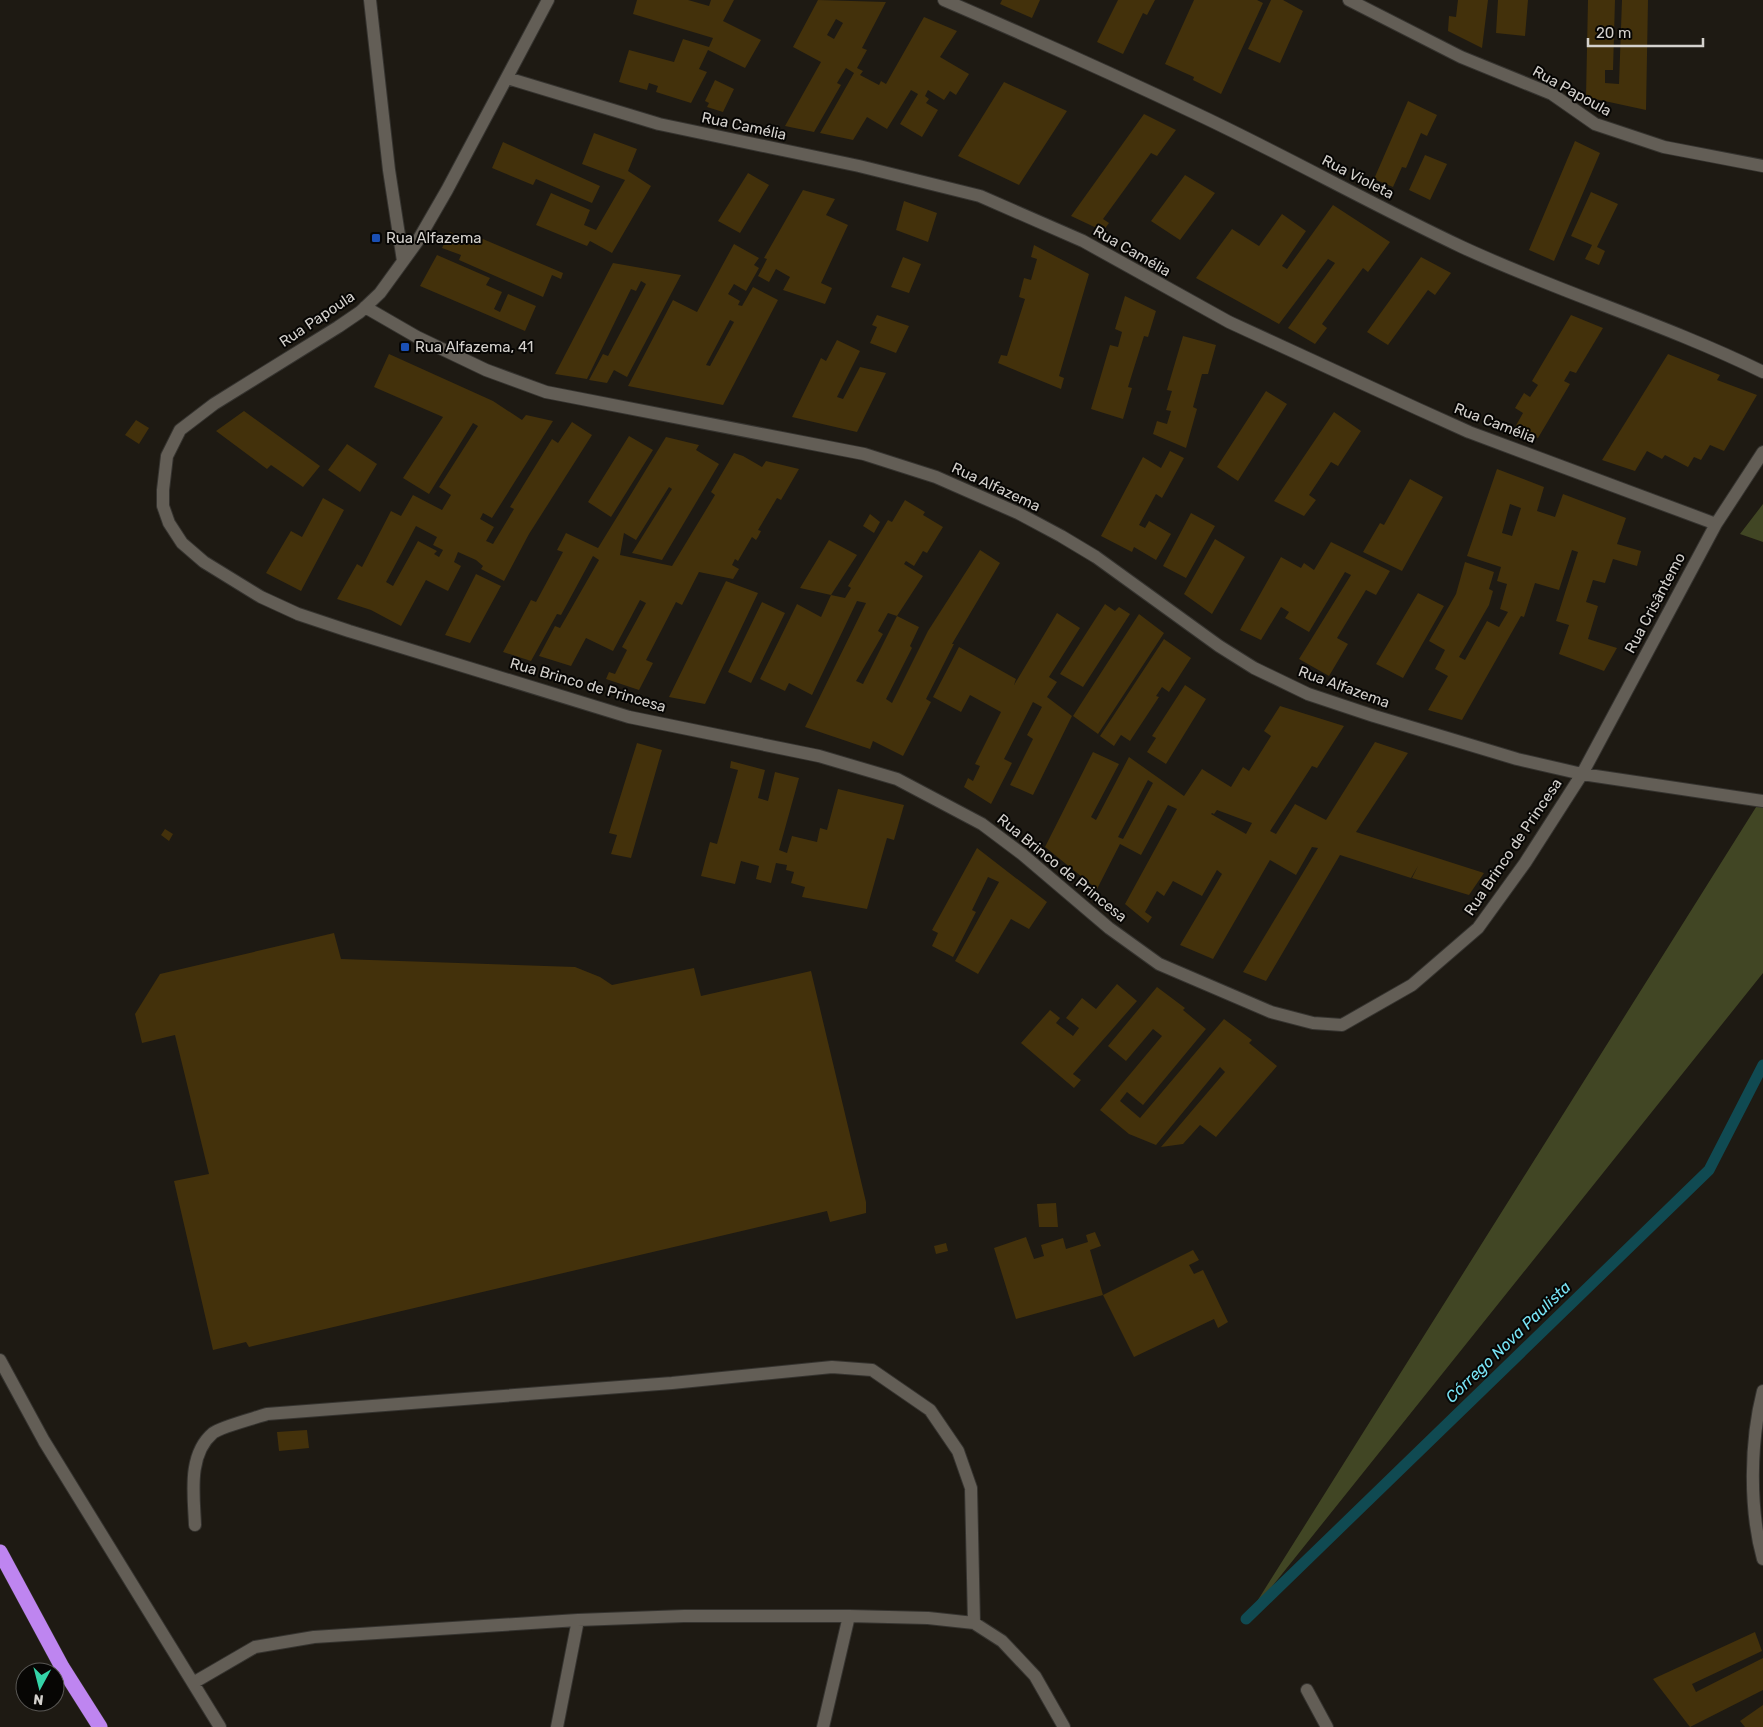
<svg xmlns="http://www.w3.org/2000/svg" width="1763" height="1727" font-family="Rubik,sans-serif">
<style>
.green{fill:#414624}
.lines{fill:none;stroke-linecap:round;stroke-linejoin:round}
.stream{stroke:#104a52;stroke-width:11}
.building{fill:#43310b;fill-rule:evenodd}
.street-casing{stroke:#35332f;stroke-width:14}
.highway-casing{stroke:#35332f;stroke-width:16}
.street{stroke:#635e56;stroke-width:12}
.highway{stroke:#be85f0;stroke-width:15}
.transit-dot{fill:#1a4fb4;stroke:#070604;stroke-width:2}
.labels{text-anchor:middle;dominant-baseline:central;stroke-width:4;stroke-linejoin:round;paint-order:stroke}
.street-label{font-size:15px;fill:#d4d1cd;stroke:#070604}
.poi-label{font-size:15px;fill:#d4d1cd;stroke:#070604;text-anchor:start}
.water-label{font-size:16px;font-style:italic;fill:#79e5f7;stroke:#070604}
</style>
<rect width="100%" height="100%" fill="#1e1a13"/>
<path class="green" d="M 1763,504 L 1763,542 L 1740,534 Z
M 1763,796 L 1763,973 L 1246,1619 Z"/>
<g class="lines">
<path class="stream" d="M 1246,1619 L 1709,1170 L 1763,1065"/>
</g>
<path class="building" d="M 637,0 L 688,0 L 709,6 L 711,0 L 734,0 L 723,21 L 761,40 L 745,68 L 708,50 L 699,69 L 707,72 L 691,103 L 656,92 L 658,86 L 649,83 L 647,90 L 629,85 L 619,82 L 629,50 L 674,62 L 683,39 L 709,47 L 713,38 L 633,14 Z
M 818,0 L 886,2 L 862,48 L 867,50 L 857,68 L 863,71 L 860,75 L 879,85 L 881,81 L 886,84 L 924,17 L 957,31 L 940,57 L 969,74 L 956,95 L 950,91 L 944,100 L 928,90 L 925,96 L 929,99 L 926,103 L 938,110 L 922,137 L 900,124 L 918,94 L 911,90 L 887,129 L 867,117 L 853,140 L 820,133 L 854,73 L 846,68 L 837,83 L 841,85 L 814,132 L 785,126 L 821,62 L 793,47 ZM 836,19 L 843,23 L 834,39 L 827,35 Z
M 1002,0 L 1040,0 L 1032,18 L 1000,4 Z
M 1118,0 L 1155,0 L 1147,15 L 1143,13 L 1123,54 L 1097,42 Z
M 1194,0 L 1257,0 L 1263,3 L 1221,94 L 1193,80 L 1194,77 L 1165,64 Z
M 1271,0 L 1283,0 L 1303,11 L 1280,63 L 1248,49 Z
M 1458,0 L 1488,0 L 1482,48 L 1448,31 L 1449,16 L 1456,17 Z
M 1498,0 L 1528,0 L 1525,36 L 1496,33 Z
M 1588,0 L 1615,0 L 1613,70 L 1605,70 L 1605,83 L 1619,84 L 1622,0 L 1648,0 L 1646,110 L 1586,97 Z
M 715,80 L 734,89 L 723,112 L 707,107 L 709,103 L 705,101 Z
M 1004,82 L 1067,111 L 1019,185 L 958,156 Z
M 1408,101 L 1437,115 L 1427,136 L 1421,133 L 1406,168 L 1402,167 L 1393,187 L 1374,179 Z
M 1144,114 L 1176,130 L 1157,156 L 1151,153 L 1103,219 L 1109,223 L 1103,231 L 1071,216 Z
M 594,133 L 637,149 L 628,171 L 651,186 L 612,253 L 590,241 L 587,246 L 536,225 L 551,193 L 590,210 L 584,225 L 596,230 L 625,180 L 582,164 Z
M 1575,141 L 1600,153 L 1554,261 L 1529,250 Z
M 503,142 L 600,186 L 592,203 L 536,179 L 533,185 L 492,168 Z
M 1425,155 L 1447,164 L 1430,200 L 1409,190 Z
M 748,173 L 769,185 L 740,233 L 718,221 Z
M 1185,175 L 1215,193 L 1180,240 L 1151,221 Z
M 803,190 L 835,199 L 826,215 L 848,225 L 821,283 L 832,288 L 825,304 L 783,290 L 790,277 L 776,269 L 769,282 L 758,276 L 767,259 L 764,258 Z
M 1591,192 L 1618,204 L 1597,247 L 1605,251 L 1599,265 L 1585,259 L 1592,245 L 1571,236 Z
M 904,201 L 937,213 L 928,242 L 896,230 Z
M 1333,205 L 1390,242 L 1368,272 L 1363,268 L 1322,324 L 1327,328 L 1315,344 L 1288,328 L 1335,263 L 1328,259 L 1279,324 L 1196,278 L 1232,229 L 1259,246 L 1282,214 L 1306,231 L 1282,266 L 1287,269 Z
M 450,232 L 469,240 L 471,234 L 563,273 L 561,279 L 552,275 L 543,297 L 459,260 L 461,255 L 442,248 Z
M 734,244 L 759,258 L 754,265 L 759,268 L 746,291 L 734,284 L 728,294 L 740,301 L 738,305 L 742,306 L 753,287 L 778,300 L 723,405 L 628,386 L 673,300 L 697,312 ZM 730,320 L 734,322 L 710,366 L 706,365 Z
M 1034,245 L 1089,274 L 1059,376 L 1064,378 L 1061,389 L 998,363 L 1001,355 L 1007,356 L 1025,299 L 1019,297 L 1024,278 L 1031,280 L 1037,259 L 1031,257 Z
M 437,255 L 490,278 L 486,285 L 502,292 L 494,309 L 500,312 L 508,294 L 536,306 L 525,331 L 420,286 Z
M 903,257 L 921,264 L 909,293 L 891,287 Z
M 1421,257 L 1451,273 L 1435,295 L 1428,290 L 1388,345 L 1367,332 Z
M 613,263 L 681,275 L 627,377 L 614,370 L 607,383 L 589,380 L 603,354 L 608,356 L 646,284 L 641,281 L 636,291 L 631,289 L 587,379 L 555,374 Z
M 1125,296 L 1156,311 L 1148,337 L 1144,336 L 1128,387 L 1132,388 L 1123,419 L 1091,409 L 1110,345 L 1118,347 L 1122,332 L 1115,329 Z
M 877,315 L 909,326 L 896,353 L 870,343 L 877,327 L 872,325 Z
M 1571,315 L 1603,328 L 1576,373 L 1570,371 L 1564,381 L 1570,384 L 1538,438 L 1514,429 L 1523,413 L 1515,408 L 1524,393 L 1530,397 L 1538,385 L 1532,381 Z
M 1183,336 L 1216,345 L 1208,374 L 1202,374 L 1193,407 L 1197,409 L 1186,448 L 1153,434 L 1157,421 L 1167,424 L 1171,411 L 1166,410 L 1172,391 L 1167,390 Z
M 837,340 L 860,351 L 837,397 L 843,399 L 860,367 L 886,373 L 857,432 L 792,417 L 821,358 L 826,361 Z
M 389,354 L 493,401 L 522,420 L 526,415 L 553,421 L 492,518 L 483,513 L 480,519 L 494,527 L 486,541 L 493,544 L 514,509 L 510,507 L 552,439 L 558,443 L 572,422 L 592,435 L 529,534 L 504,581 L 481,569 L 483,566 L 476,560 L 458,552 L 454,562 L 461,566 L 448,591 L 426,580 L 401,626 L 371,610 L 337,599 L 357,564 L 362,567 L 391,511 L 401,516 L 413,495 L 442,510 L 451,495 L 439,487 L 478,426 L 473,423 L 429,494 L 403,478 L 443,417 L 374,387 ZM 416,526 L 437,537 L 433,545 L 443,550 L 439,557 L 434,554 L 437,551 L 418,541 L 393,586 L 386,582 Z
M 1668,354 L 1720,375 L 1717,380 L 1757,395 L 1724,451 L 1710,445 L 1701,460 L 1694,457 L 1688,467 L 1665,455 L 1662,459 L 1647,451 L 1635,471 L 1602,460 Z
M 1266,391 L 1287,404 L 1238,481 L 1217,467 Z
M 244,411 L 320,466 L 303,487 L 271,465 L 267,469 L 216,431 Z
M 1334,412 L 1361,431 L 1338,466 L 1331,462 L 1309,495 L 1316,500 L 1304,516 L 1274,501 Z
M 136,420 L 149,428 L 139,444 L 125,435 Z
M 629,436 L 653,450 L 611,517 L 588,502 Z
M 666,437 L 699,445 L 696,450 L 719,464 L 662,560 L 632,553 L 672,489 L 669,487 L 636,540 L 624,533 L 620,555 L 672,566 L 715,495 L 711,492 L 734,453 L 743,456 L 762,467 L 766,461 L 799,469 L 781,500 L 777,498 L 758,530 L 761,531 L 758,537 L 756,540 L 752,537 L 738,561 L 735,559 L 732,565 L 739,569 L 733,579 L 699,572 L 682,605 L 676,602 L 646,660 L 653,663 L 639,690 L 606,679 L 609,672 L 615,674 L 627,650 L 622,647 L 646,603 L 640,600 L 613,651 L 586,638 L 571,666 L 539,656 L 555,626 L 560,628 L 599,560 L 593,556 L 561,615 L 557,614 L 531,661 L 503,652 L 531,600 L 536,602 L 563,552 L 557,550 L 566,533 L 598,548 Z
M 347,444 L 377,464 L 360,492 L 328,470 Z
M 1170,451 L 1184,458 L 1162,498 L 1156,494 L 1139,525 L 1145,528 L 1149,521 L 1171,534 L 1156,560 L 1134,547 L 1132,552 L 1101,536 L 1143,457 L 1161,468 Z
M 1497,469 L 1544,487 L 1537,511 L 1555,517 L 1563,494 L 1626,518 L 1617,544 L 1641,551 L 1637,566 L 1613,559 L 1605,583 L 1593,580 L 1586,602 L 1598,606 L 1588,639 L 1617,648 L 1604,671 L 1559,654 L 1569,625 L 1556,621 L 1578,552 L 1572,550 L 1559,590 L 1535,583 L 1524,617 L 1521,616 L 1462,720 L 1428,710 L 1448,676 L 1435,669 L 1445,650 L 1429,641 L 1456,594 L 1465,562 L 1494,572 L 1489,589 L 1493,591 L 1489,605 L 1459,657 L 1465,660 L 1487,621 L 1499,627 L 1508,612 L 1500,609 L 1507,584 L 1497,581 L 1501,567 L 1467,556 ZM 1510,504 L 1521,508 L 1512,536 L 1502,533 Z
M 1410,479 L 1443,497 L 1402,571 L 1363,552 L 1380,523 L 1384,525 Z
M 323,498 L 344,510 L 301,591 L 266,573 L 291,531 L 302,537 Z
M 905,500 L 925,512 L 923,515 L 943,527 L 927,553 L 923,551 L 914,566 L 906,561 L 904,564 L 923,576 L 897,616 L 888,613 L 878,631 L 883,634 L 856,681 L 863,684 L 897,616 L 919,627 L 910,646 L 912,648 L 886,699 L 892,703 L 928,631 L 980,550 L 1000,563 L 952,644 L 954,644 L 926,699 L 931,702 L 903,756 L 873,741 L 870,749 L 805,727 L 866,603 L 857,601 L 812,695 L 789,683 L 785,691 L 760,679 L 797,604 L 821,617 L 831,595 L 845,598 L 851,588 L 848,586 L 888,520 L 892,522 Z
M 1191,513 L 1215,526 L 1186,578 L 1163,566 Z
M 870,514 L 880,522 L 874,533 L 863,526 Z
M 1215,539 L 1245,557 L 1212,614 L 1184,594 Z
M 829,540 L 857,555 L 831,595 L 800,588 Z
M 1331,542 L 1390,571 L 1376,595 L 1366,590 L 1337,638 L 1348,644 L 1329,676 L 1299,659 L 1351,575 L 1345,572 L 1309,632 L 1285,618 L 1289,612 L 1281,607 L 1261,640 L 1240,630 L 1281,557 L 1301,568 L 1304,563 L 1314,570 Z
M 476,574 L 501,586 L 470,643 L 445,635 Z
M 726,581 L 758,593 L 705,704 L 669,697 Z
M 1418,593 L 1444,606 L 1403,678 L 1376,664 Z
M 762,602 L 785,613 L 751,683 L 728,672 Z
M 1105,604 L 1115,611 L 1119,607 L 1130,614 L 1083,687 L 1060,674 Z
M 1057,613 L 1080,628 L 1049,677 L 1057,682 L 1047,697 L 1072,716 L 1033,795 L 1010,785 L 1033,739 L 1027,735 L 1042,707 L 1033,702 L 1004,759 L 1012,763 L 991,804 L 964,787 L 968,778 L 973,781 L 980,766 L 975,764 L 1001,712 L 970,695 L 961,712 L 933,697 L 959,647 L 1016,679 L 1014,685 Z
M 1139,614 L 1164,633 L 1098,734 L 1073,716 Z
M 1164,639 L 1191,658 L 1169,692 L 1162,687 L 1156,696 L 1159,697 L 1130,741 L 1121,735 L 1114,746 L 1100,736 Z
M 1185,685 L 1206,699 L 1166,764 L 1147,752 L 1156,738 L 1152,736 Z
M 1280,706 L 1344,726 L 1317,768 L 1312,766 L 1270,831 L 1276,834 L 1295,804 L 1326,820 L 1375,742 L 1408,753 L 1356,832 L 1484,873 L 1469,895 L 1412,878 L 1418,866 L 1411,878 L 1340,855 L 1266,981 L 1243,972 L 1318,848 L 1312,847 L 1296,875 L 1270,860 L 1213,959 L 1180,945 L 1222,874 L 1217,870 L 1202,896 L 1173,881 L 1164,896 L 1157,891 L 1145,912 L 1152,917 L 1148,923 L 1125,904 L 1177,809 L 1168,805 L 1141,855 L 1120,844 L 1097,889 L 1045,847 L 1093,752 L 1119,764 L 1091,817 L 1096,820 L 1129,757 L 1184,796 L 1202,769 L 1231,787 L 1243,767 L 1249,771 L 1271,736 L 1264,731 ZM 1148,780 L 1153,783 L 1123,839 L 1118,837 ZM 1217,810 L 1252,823 L 1246,834 L 1211,814 L 1212,813 L 1214,814 Z
M 637,743 L 662,750 L 631,858 L 611,854 L 617,835 L 609,833 Z
M 731,761 L 765,770 L 758,798 L 768,801 L 775,772 L 799,778 L 779,850 L 787,853 L 792,836 L 817,842 L 820,828 L 827,830 L 838,789 L 904,805 L 894,840 L 887,838 L 867,909 L 802,897 L 805,887 L 791,883 L 794,872 L 786,870 L 787,865 L 776,863 L 771,883 L 756,879 L 759,866 L 741,861 L 735,884 L 701,876 L 710,842 L 717,844 L 738,770 L 730,768 Z
M 165,829 L 173,834 L 169,841 L 161,835 Z
M 977,848 L 1047,902 L 1029,929 L 1011,919 L 978,974 L 955,961 L 999,882 L 988,877 L 972,910 L 976,912 L 953,957 L 932,946 L 938,933 L 932,930 Z
M 334,933 L 341,959 L 575,967 L 600,977 L 612,985 L 694,968 L 701,996 L 811,971 L 866,1202 L 866,1213 L 830,1222 L 827,1211 L 249,1347 L 246,1342 L 213,1350 L 174,1181 L 209,1174 L 175,1035 L 142,1043 L 135,1014 L 160,974 Z
M 1117,984 L 1137,1001 L 1073,1074 L 1081,1080 L 1074,1088 L 1021,1043 L 1050,1010 L 1060,1018 L 1056,1023 L 1073,1036 L 1079,1028 L 1066,1018 L 1082,998 L 1096,1009 Z
M 1157,987 L 1185,1008 L 1183,1010 L 1206,1029 L 1143,1105 L 1127,1092 L 1120,1101 L 1140,1118 L 1224,1019 L 1252,1040 L 1249,1043 L 1277,1066 L 1216,1137 L 1200,1125 L 1183,1144 L 1161,1147 L 1225,1072 L 1220,1067 L 1156,1145 L 1129,1134 L 1100,1110 L 1162,1036 L 1153,1029 L 1126,1061 L 1108,1046 Z
M 1056,1203 L 1058,1227 L 1039,1227 L 1037,1204 Z
M 1095,1232 L 1101,1246 L 1090,1250 L 1103,1295 L 1016,1319 L 994,1248 L 1026,1237 L 1034,1259 L 1044,1256 L 1041,1245 L 1063,1238 L 1066,1249 L 1088,1242 L 1086,1235 Z
M 946,1243 L 948,1251 L 936,1254 L 934,1246 Z
M 1193,1250 L 1199,1260 L 1189,1265 L 1194,1274 L 1203,1270 L 1228,1322 L 1218,1328 L 1214,1319 L 1134,1357 L 1103,1295 Z
M 307,1430 L 309,1448 L 279,1451 L 277,1432 Z
M 1755,1632 L 1762,1651 L 1692,1684 L 1696,1692 L 1763,1658 L 1763,1690 L 1690,1727 L 1653,1679 Z
M 1763,1705 L 1763,1727 L 1745,1727 L 1740,1721 Z"/>
<g class="lines">
<g class="street-casing">
<path id="street" d="M 370,0 L 389,170 L 403,261
M 548,0 L 447,190 L 417,242 L 380,293 L 360,312 L 338,327 L 214,404 L 180,430 L 167,456 L 163,490 L 163,506 L 169,523 L 182,543 L 204,562 L 261,597 L 298,614 L 349,631 L 629,717 L 819,756 L 897,779 L 982,824 L 1022,854 L 1109,928 L 1159,964 L 1271,1012 L 1313,1023 L 1342,1025 L 1412,985 L 1478,928 L 1525,863 L 1582,774 L 1716,524 L 1763,452
M 944,0 C 1030,37 1115,75 1199,115 C 1288,157 1373,205 1462,247 C 1561,293 1665,324 1763,372
M 1349,0 L 1461,57 L 1552,94 L 1595,124 L 1664,147 L 1763,166
M 507,78 L 659,124 L 859,166 L 980,196 L 1083,241 L 1229,322 L 1418,409 L 1469,432 L 1716,524
M 365,307 L 417,337 L 486,370 L 546,392 L 864,454 L 936,477 L 1018,513 L 1061,536 L 1096,557 L 1219,646 L 1254,668 L 1308,694 L 1374,716 L 1517,759 L 1582,774 L 1763,801
M 0,1360 L 44,1441 L 220,1727
M 1763,1391 C 1750,1441 1749,1509 1763,1559
M 195,1525 C 194,1496 187,1455 213,1433 C 220,1427 255,1418 267,1414 L 672,1383 L 832,1367 L 872,1370 L 930,1410 L 958,1451 L 971,1488 L 974,1623
M 193,1683 L 255,1647 L 314,1637 L 578,1620 L 684,1616 L 849,1616 L 928,1618 L 974,1623 L 1002,1641 L 1035,1676 L 1064,1727
M 1307,1690 L 1327,1727
M 557,1727 L 578,1620
M 823,1727 L 849,1616"/>
</g>
<g class="highway-casing">
<path id="highway" d="M 0,1552 L 62,1667 L 100,1727"/>
</g>
<use href="#street" class="street"/>
<use href="#highway" class="highway"/>
</g>
<g class="transit-dot">
<rect x="371" y="233" width="10" height="10" rx="2.5"/>
<rect x="400" y="342" width="10" height="10" rx="2.5"/>
</g>
<g class="labels">
<g class="street-label">
<text transform="translate(1572 91) rotate(29)">Rua Papoula</text>
<text transform="translate(744 126) rotate(12)">Rua Camélia</text>
<text transform="translate(1358 177) rotate(27)">Rua Violeta</text>
<text transform="translate(1132 251) rotate(30)">Rua Camélia</text>
<text transform="translate(317 319) rotate(-34)">Rua Papoula</text>
<text transform="translate(1495 423) rotate(21)">Rua Camélia</text>
<text transform="translate(996 487) rotate(25)">Rua Alfazema</text>
<text transform="translate(1655 603) rotate(-62)">Rua Crisântemo</text>
<text transform="translate(588 685) rotate(16)">Rua Brinco de Princesa</text>
<text transform="translate(1344 687) rotate(20)">Rua Alfazema</text>
<text transform="translate(1513 847) rotate(-56)">Rua Brinco de Princesa</text>
<text transform="translate(1062 868) rotate(39)">Rua Brinco de Princesa</text>
</g>
<g class="poi-label">
<text x="386" y="238">Rua Alfazema</text>
<text x="415" y="347">Rua Alfazema, 41</text>
</g>
<g class="water-label">
<text transform="translate(1508 1342) rotate(-44)">Córrego Nova Paulista</text>
</g>
</g>
<g transform="translate(40 1687) rotate(187)"><circle r="24" fill="#070604" stroke="#595754"/>
<path d="M0-4L9 19L0 12L-9 19Z" fill="#34d4a8"/>
<text y="-8" font-size="14" font-weight="bold" text-anchor="middle" fill="#d4d1cd">N</text>
</g>
<path d="M1588 38v8h115v-8" fill="none" stroke="#d4d1cd" stroke-width="2.5"/>
<text x="1596" y="38" font-size="15" fill="#d4d1cd" stroke="#070604" stroke-width="4" paint-order="stroke">20 m</text>
</svg>
